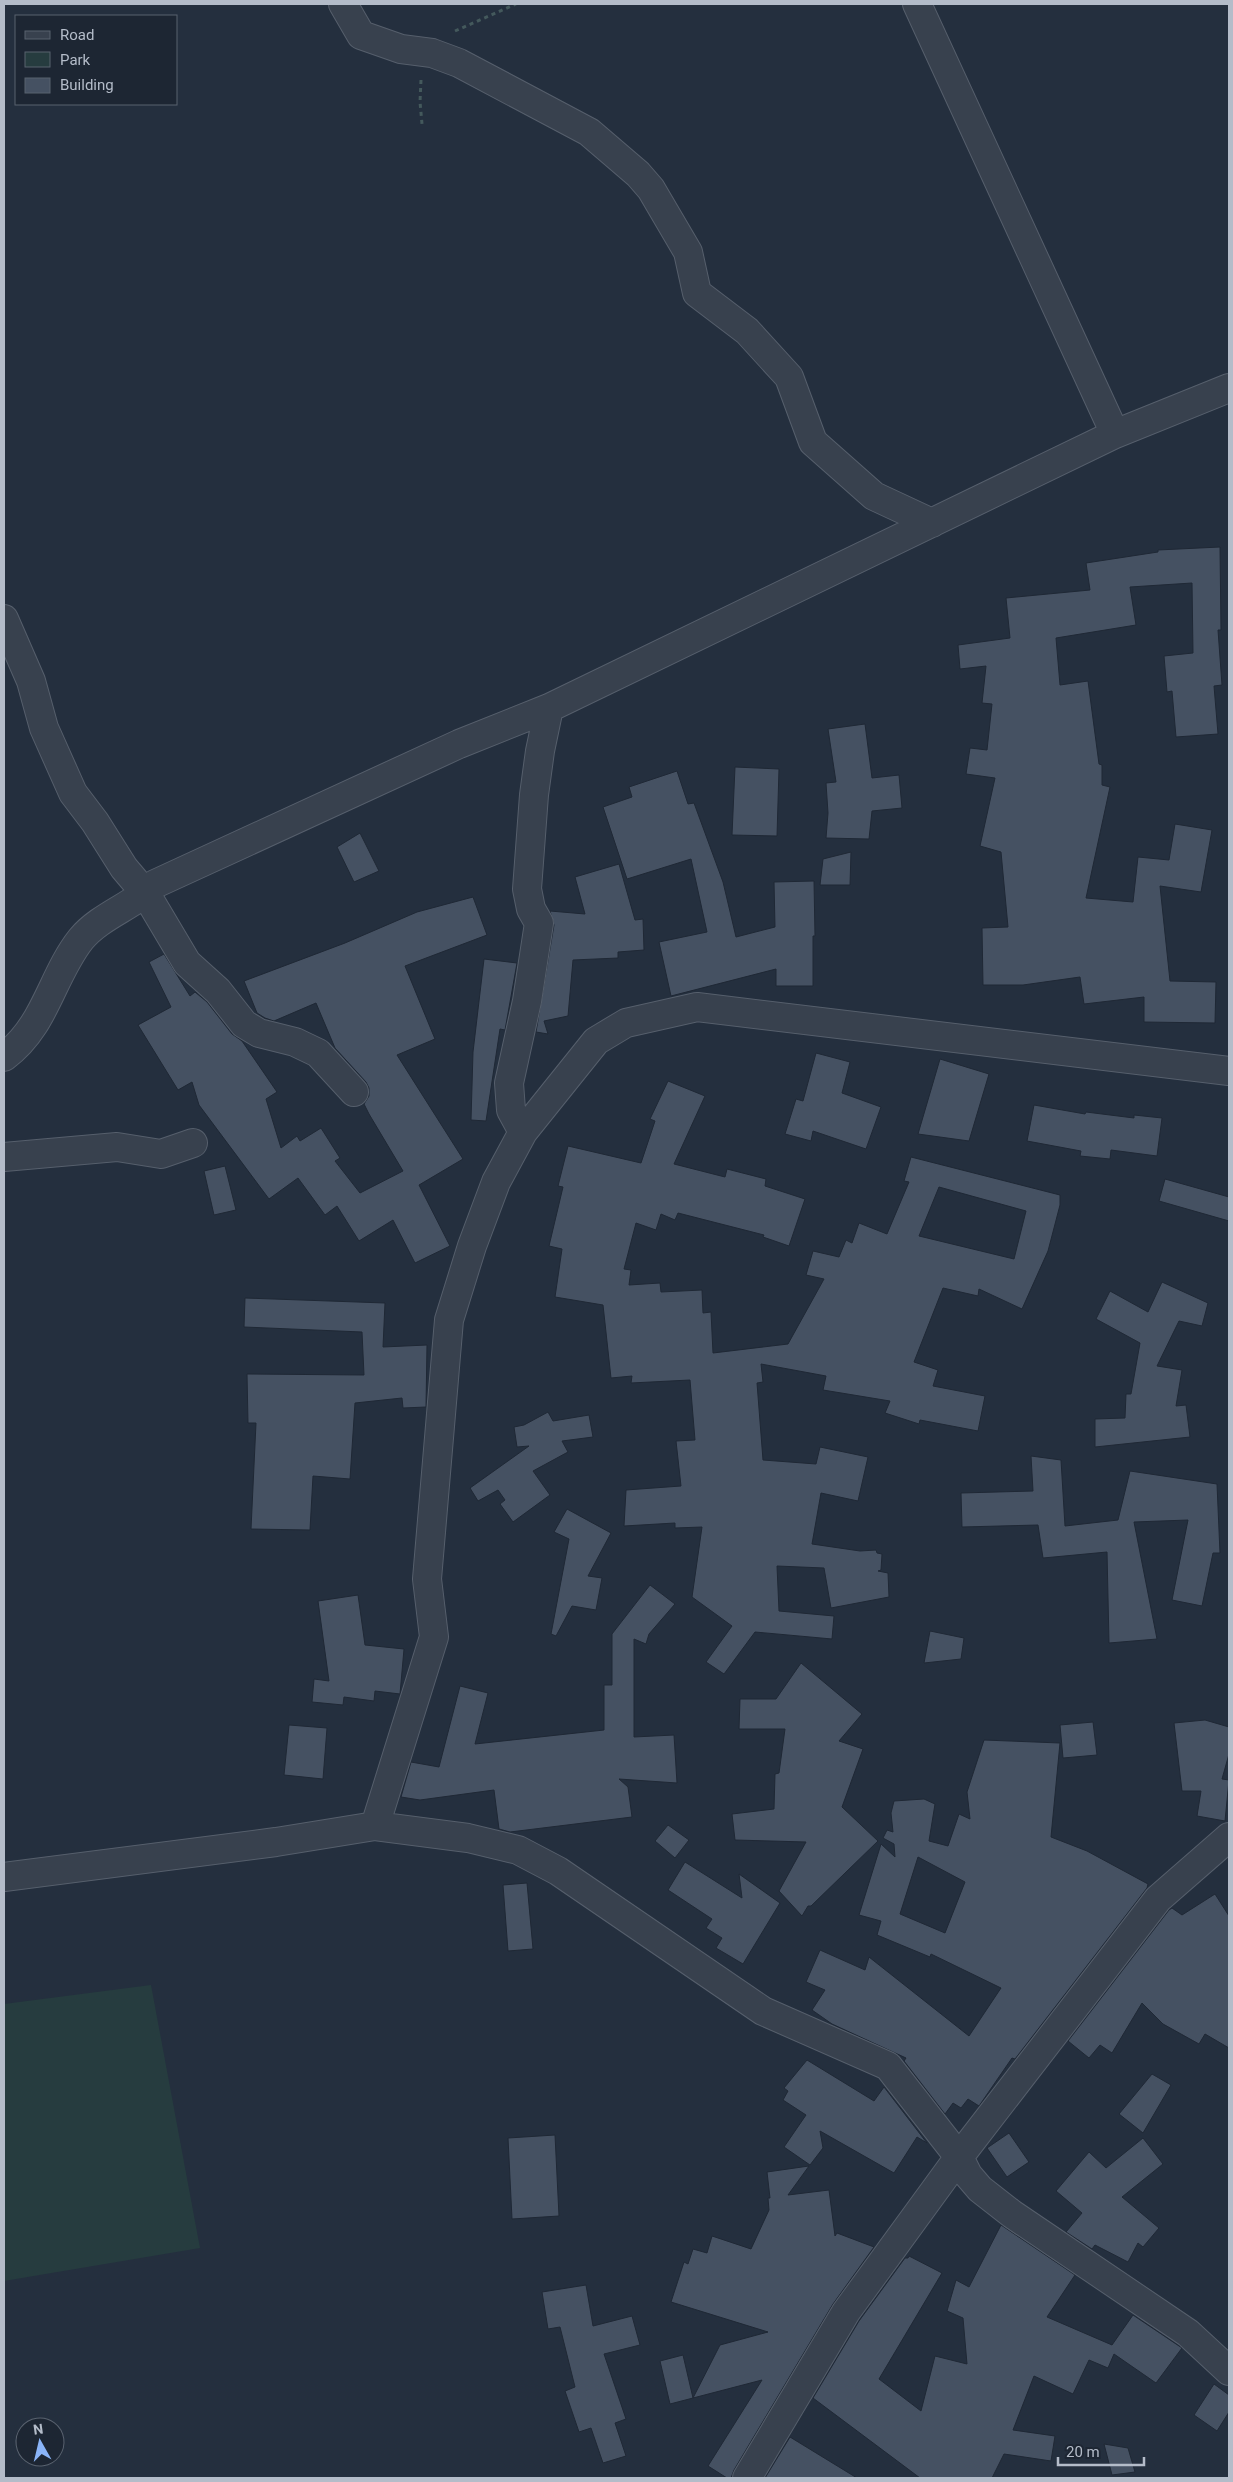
<svg xmlns="http://www.w3.org/2000/svg" width="1233" height="2482" font-family="Roboto,sans-serif">
<style>
.green{fill:#263c3f}
.building{fill:#455162;stroke:#1f2835;fill-rule:evenodd}
.lines{fill:none;stroke-linecap:round;stroke-linejoin:round}
.minor-casing{stroke:#565f6c;stroke-width:30}
.path{stroke:#44595c;stroke-width:3;stroke-dasharray:4 4;stroke-linecap:butt}
.minor{stroke:#38414e;stroke-width:28}
</style>
<rect width="100%" height="100%" fill="#242f3e"/>
<path class="green" d="M 151,1985 L 200,2248 L 4,2281 L 4,2004 Z"/>
<path class="building" d="M 1220,547 L 1221,630 L 1218,630 L 1222,685 L 1214,686 L 1218,734 L 1176,737 L 1172,691 L 1167,692 L 1164,656 L 1193,653 L 1192,583 L 1130,587 L 1136,625 L 1056,638 L 1060,685 L 1088,681 L 1099,764 L 1102,765 L 1102,785 L 1110,787 L 1086,898 L 1133,902 L 1138,857 L 1169,860 L 1175,824 L 1212,830 L 1201,892 L 1160,886 L 1170,981 L 1216,982 L 1215,1023 L 1144,1022 L 1144,997 L 1084,1004 L 1080,977 L 1023,985 L 983,985 L 982,928 L 1008,927 L 1001,852 L 980,846 L 995,778 L 966,774 L 970,748 L 987,750 L 992,704 L 982,703 L 986,666 L 960,669 L 958,645 L 1010,638 L 1006,598 L 1090,590 L 1086,563 L 1158,552 L 1158,550 Z
M 865,724 L 872,778 L 899,775 L 902,808 L 872,811 L 869,839 L 826,838 L 828,813 L 826,783 L 836,782 L 828,729 Z
M 735,767 L 779,769 L 777,836 L 732,835 Z
M 677,771 L 688,804 L 694,803 L 723,882 L 736,937 L 775,927 L 774,882 L 814,881 L 815,936 L 813,936 L 813,986 L 776,986 L 776,969 L 671,996 L 659,942 L 707,932 L 691,859 L 627,879 L 603,807 L 632,797 L 629,787 Z
M 360,833 L 379,871 L 354,882 L 337,847 Z
M 851,852 L 850,885 L 820,885 L 823,859 Z
M 619,864 L 635,920 L 643,919 L 644,950 L 618,952 L 618,958 L 573,960 L 568,1016 L 544,1021 L 548,1034 L 536,1032 L 554,925 L 550,911 L 585,914 L 575,877 Z
M 473,897 L 487,935 L 405,966 L 435,1039 L 397,1055 L 463,1159 L 419,1185 L 450,1246 L 415,1263 L 393,1220 L 359,1241 L 337,1206 L 325,1215 L 298,1178 L 269,1199 L 199,1105 L 192,1082 L 178,1090 L 138,1025 L 171,1007 L 149,962 L 164,954 L 190,996 L 195,992 L 207,1002 L 232,1034 L 242,1041 L 277,1092 L 266,1099 L 281,1148 L 297,1136 L 300,1141 L 321,1128 L 340,1158 L 335,1161 L 360,1193 L 403,1171 L 369,1114 L 364,1104 L 369,1096 L 369,1088 L 366,1082 L 335,1048 L 316,1003 L 274,1021 L 265,1018 L 257,1013 L 244,981 L 345,943 L 417,912 Z
M 484,959 L 517,963 L 505,1030 L 500,1029 L 486,1121 L 471,1120 L 473,1052 Z
M 816,1053 L 850,1062 L 842,1093 L 881,1107 L 866,1149 L 813,1131 L 811,1141 L 785,1134 L 796,1099 L 803,1101 Z
M 940,1059 L 989,1074 L 969,1141 L 918,1134 Z
M 668,1081 L 705,1096 L 674,1164 L 725,1177 L 727,1169 L 766,1179 L 765,1186 L 805,1199 L 789,1246 L 763,1237 L 764,1235 L 678,1213 L 675,1220 L 661,1214 L 656,1230 L 636,1223 L 624,1269 L 631,1270 L 629,1285 L 660,1283 L 661,1292 L 702,1290 L 703,1313 L 711,1312 L 713,1353 L 788,1344 L 824,1279 L 806,1275 L 813,1251 L 839,1257 L 846,1240 L 852,1243 L 859,1223 L 887,1234 L 909,1182 L 904,1181 L 911,1157 L 1060,1195 L 1060,1205 L 1048,1251 L 1022,1309 L 979,1289 L 978,1296 L 943,1288 L 914,1362 L 938,1370 L 933,1386 L 985,1396 L 978,1431 L 920,1420 L 919,1424 L 885,1413 L 890,1401 L 823,1390 L 826,1376 L 761,1364 L 763,1382 L 757,1383 L 763,1460 L 816,1464 L 820,1447 L 868,1457 L 858,1501 L 821,1493 L 812,1544 L 860,1551 L 876,1550 L 877,1553 L 882,1554 L 881,1570 L 878,1571 L 888,1573 L 889,1597 L 831,1608 L 824,1568 L 777,1566 L 779,1611 L 834,1616 L 832,1639 L 755,1632 L 724,1674 L 706,1662 L 732,1626 L 692,1597 L 702,1527 L 675,1528 L 675,1523 L 624,1526 L 626,1490 L 681,1486 L 676,1441 L 695,1440 L 690,1380 L 631,1383 L 632,1376 L 611,1378 L 603,1305 L 555,1297 L 562,1249 L 549,1246 L 563,1187 L 558,1186 L 568,1146 L 641,1163 L 655,1121 L 650,1119 ZM 939,1187 L 1026,1211 L 1014,1259 L 919,1236 Z
M 1034,1105 L 1085,1114 L 1086,1112 L 1134,1118 L 1134,1115 L 1162,1118 L 1157,1156 L 1111,1150 L 1110,1159 L 1080,1156 L 1081,1151 L 1027,1141 Z
M 225,1166 L 236,1210 L 214,1215 L 204,1171 Z
M 1165,1179 L 1229,1197 L 1229,1221 L 1159,1201 Z
M 1162,1282 L 1208,1303 L 1202,1326 L 1179,1321 L 1157,1366 L 1182,1370 L 1176,1406 L 1186,1405 L 1190,1437 L 1095,1447 L 1095,1419 L 1125,1418 L 1126,1394 L 1131,1394 L 1140,1343 L 1096,1319 L 1110,1291 L 1148,1312 Z
M 245,1298 L 385,1303 L 383,1347 L 427,1345 L 426,1407 L 403,1408 L 402,1398 L 355,1403 L 350,1479 L 313,1476 L 310,1530 L 251,1529 L 256,1423 L 248,1423 L 247,1374 L 364,1375 L 362,1332 L 244,1327 Z
M 548,1412 L 553,1421 L 589,1415 L 593,1437 L 562,1441 L 568,1452 L 533,1471 L 550,1495 L 513,1522 L 500,1504 L 505,1500 L 498,1490 L 478,1501 L 470,1488 L 529,1446 L 517,1447 L 514,1427 L 524,1425 Z
M 1031,1456 L 1061,1460 L 1065,1526 L 1118,1520 L 1130,1471 L 1217,1484 L 1220,1553 L 1213,1553 L 1202,1606 L 1172,1600 L 1188,1520 L 1134,1522 L 1157,1639 L 1109,1643 L 1107,1552 L 1043,1558 L 1038,1525 L 962,1527 L 961,1493 L 1033,1491 Z
M 567,1509 L 611,1533 L 588,1576 L 602,1578 L 596,1610 L 572,1606 L 556,1636 L 551,1634 L 569,1539 L 554,1532 Z
M 650,1585 L 675,1604 L 649,1634 L 646,1644 L 634,1639 L 634,1737 L 674,1735 L 677,1783 L 619,1779 L 628,1787 L 632,1817 L 510,1832 L 499,1829 L 494,1790 L 420,1800 L 401,1797 L 411,1762 L 439,1767 L 460,1686 L 488,1693 L 475,1744 L 604,1730 L 604,1685 L 612,1685 L 612,1634 Z
M 358,1595 L 365,1645 L 404,1649 L 400,1694 L 375,1691 L 374,1701 L 344,1697 L 343,1705 L 312,1702 L 314,1679 L 329,1681 L 318,1601 Z
M 930,1631 L 964,1638 L 961,1659 L 924,1663 Z
M 801,1663 L 862,1714 L 839,1741 L 863,1749 L 842,1807 L 878,1841 L 811,1906 L 808,1906 L 802,1916 L 779,1891 L 806,1842 L 735,1840 L 732,1814 L 774,1809 L 775,1774 L 779,1773 L 785,1729 L 739,1729 L 740,1699 L 776,1699 Z
M 1205,1720 L 1229,1727 L 1229,1754 L 1222,1779 L 1229,1780 L 1225,1821 L 1197,1816 L 1201,1791 L 1182,1791 L 1174,1723 Z
M 1093,1722 L 1097,1755 L 1063,1758 L 1060,1725 Z
M 289,1725 L 327,1728 L 323,1779 L 284,1775 Z
M 984,1740 L 1060,1743 L 1051,1837 L 1087,1851 L 1148,1884 L 1147,1888 L 1015,2059 L 1012,2058 L 979,2106 L 968,2099 L 961,2108 L 953,2103 L 945,2114 L 904,2061 L 906,2058 L 832,2024 L 812,2010 L 825,1990 L 806,1982 L 820,1950 L 865,1970 L 869,1957 L 969,2036 L 1001,1988 L 931,1954 L 930,1957 L 877,1935 L 881,1921 L 859,1915 L 881,1844 L 895,1857 L 894,1844 L 883,1838 L 887,1830 L 893,1832 L 891,1813 L 894,1801 L 924,1799 L 935,1804 L 929,1841 L 948,1846 L 959,1814 L 970,1819 L 967,1792 ZM 918,1857 L 965,1882 L 945,1933 L 900,1914 Z
M 668,1825 L 689,1840 L 675,1858 L 655,1841 Z
M 685,1862 L 742,1898 L 739,1874 L 780,1903 L 743,1964 L 716,1948 L 722,1938 L 706,1928 L 712,1919 L 668,1890 Z
M 527,1883 L 533,1949 L 508,1951 L 503,1885 Z
M 1215,1894 L 1229,1916 L 1229,2048 L 1205,2034 L 1199,2044 L 1163,2024 L 1142,2003 L 1112,2053 L 1100,2045 L 1089,2058 L 1068,2041 L 1169,1910 L 1172,1908 L 1182,1915 Z
M 807,2060 L 874,2101 L 884,2087 L 927,2143 L 917,2137 L 894,2173 L 820,2131 L 823,2148 L 810,2165 L 784,2147 L 806,2115 L 783,2100 L 788,2091 L 784,2088 Z
M 1152,2074 L 1171,2085 L 1143,2133 L 1119,2114 Z
M 1009,2133 L 1029,2162 L 1007,2177 L 987,2148 Z
M 555,2135 L 559,2216 L 512,2219 L 508,2138 Z
M 1143,2138 L 1163,2164 L 1122,2197 L 1159,2228 L 1143,2247 L 1138,2243 L 1128,2262 L 1095,2245 L 1092,2249 L 1066,2232 L 1082,2213 L 1056,2191 L 1089,2152 L 1106,2168 Z
M 809,2166 L 788,2195 L 829,2190 L 835,2236 L 837,2233 L 874,2247 L 833,2304 L 734,2470 L 731,2478 L 727,2478 L 708,2466 L 762,2380 L 693,2398 L 720,2345 L 768,2332 L 671,2302 L 684,2262 L 688,2264 L 693,2249 L 707,2253 L 712,2236 L 751,2249 L 769,2210 L 768,2198 L 770,2198 L 767,2172 Z
M 1001,2225 L 1075,2275 L 1047,2317 L 1112,2345 L 1133,2315 L 1182,2348 L 1156,2383 L 1114,2354 L 1108,2368 L 1089,2360 L 1073,2394 L 1034,2376 L 1013,2430 L 1055,2436 L 1051,2461 L 1004,2454 L 992,2478 L 920,2478 L 813,2398 L 859,2321 L 905,2258 L 908,2258 L 909,2256 L 942,2273 L 879,2379 L 921,2411 L 935,2356 L 967,2364 L 963,2318 L 947,2311 L 956,2280 L 969,2287 Z
M 586,2285 L 593,2326 L 632,2316 L 640,2345 L 604,2354 L 626,2419 L 615,2423 L 626,2456 L 603,2463 L 591,2428 L 579,2432 L 565,2391 L 575,2387 L 560,2327 L 548,2329 L 542,2292 Z
M 683,2355 L 693,2398 L 670,2404 L 660,2361 Z
M 1214,2384 L 1229,2395 L 1229,2412 L 1217,2431 L 1194,2415 Z
M 790,2437 L 857,2478 L 765,2478 Z
M 1104,2444 L 1128,2448 L 1135,2472 L 1112,2475 Z"/>
<g class="lines">
<g class="minor-casing">
<path id="minor" d="M 343,4 L 361,35 L 401,49 L 432,53 L 459,63 L 589,132 L 638,174 L 651,189 L 688,252 L 697,293 L 747,331 L 789,377 L 813,442 L 874,496 L 932,523
M 917,4 L 1115,434
M 4,619 L 31,681 L 44,728 L 73,793 L 95,822 L 124,868 L 146,894 L 187,963 L 218,991 L 244,1024 L 259,1033 L 295,1042 L 318,1053 L 354,1092
M 4,1057 C 46,1026 51,977 81,939 C 101,915 134,906 155,884 L 459,744 L 549,708 L 1115,434 L 1229,388
M 523,1132 L 511,1110 L 509,1083 L 527,1001 L 539,923 L 531,909 L 527,889 L 534,795 L 540,751 L 549,708
M 4,1157 L 117,1147 L 161,1154 L 193,1143
M 375,1826 L 468,1838 L 518,1850 L 558,1871 L 763,2011 L 888,2066 L 959,2157 L 968,2175 L 980,2189 L 1012,2214 L 1188,2333 L 1229,2371
M 4,1877 L 276,1842 L 375,1826 L 434,1637 L 427,1579 L 449,1320 L 472,1246 L 496,1182 L 523,1132 L 596,1041 L 626,1023 L 697,1007 L 1229,1071
M 747,2478 L 846,2312 L 959,2157 L 1158,1899 L 1229,1837"/>
</g>
<path class="path" d="M 455,31 L 516,4
M 421,80 L 420,102 L 422,124"/>
<use href="#minor" class="minor"/>
</g>
<rect width="1233" height="2482" fill="none" stroke="#b4bcc9" stroke-width="10"/>
<rect x="15" y="15" width="162" height="90" fill="#1d2633" stroke="#59626f"/>
<rect x="25" y="31" width="25" height="8" fill="#38414e" stroke="#59626f"/>
<text x="60" y="40" font-size="15" fill="#b4bcc9">Road</text>
<rect x="25" y="52" width="25" height="15" fill="#263c3f" stroke="#59626f"/>
<text x="60" y="65" font-size="15" fill="#b4bcc9">Park</text>
<rect x="25" y="78" width="25" height="15" fill="#455162" stroke="#59626f"/>
<text x="60" y="90" font-size="15" fill="#b4bcc9">Building</text>
<g transform="translate(40 2442) rotate(352)"><circle r="24" fill="#1d2633" stroke="#59626f"/>
<path d="M0-4L9 19L0 12L-9 19Z" fill="#8ab4f8"/>
<text y="-8" font-size="14" font-weight="bold" text-anchor="middle" fill="#b4bcc9">N</text>
</g>
<path d="M1058 2457v8h86v-8" fill="none" stroke="#b4bcc9" stroke-width="2.5"/>
<text x="1066" y="2457" font-size="15" fill="#b4bcc9" stroke="#1d2633" stroke-width="4" paint-order="stroke">20 m</text>
</svg>
